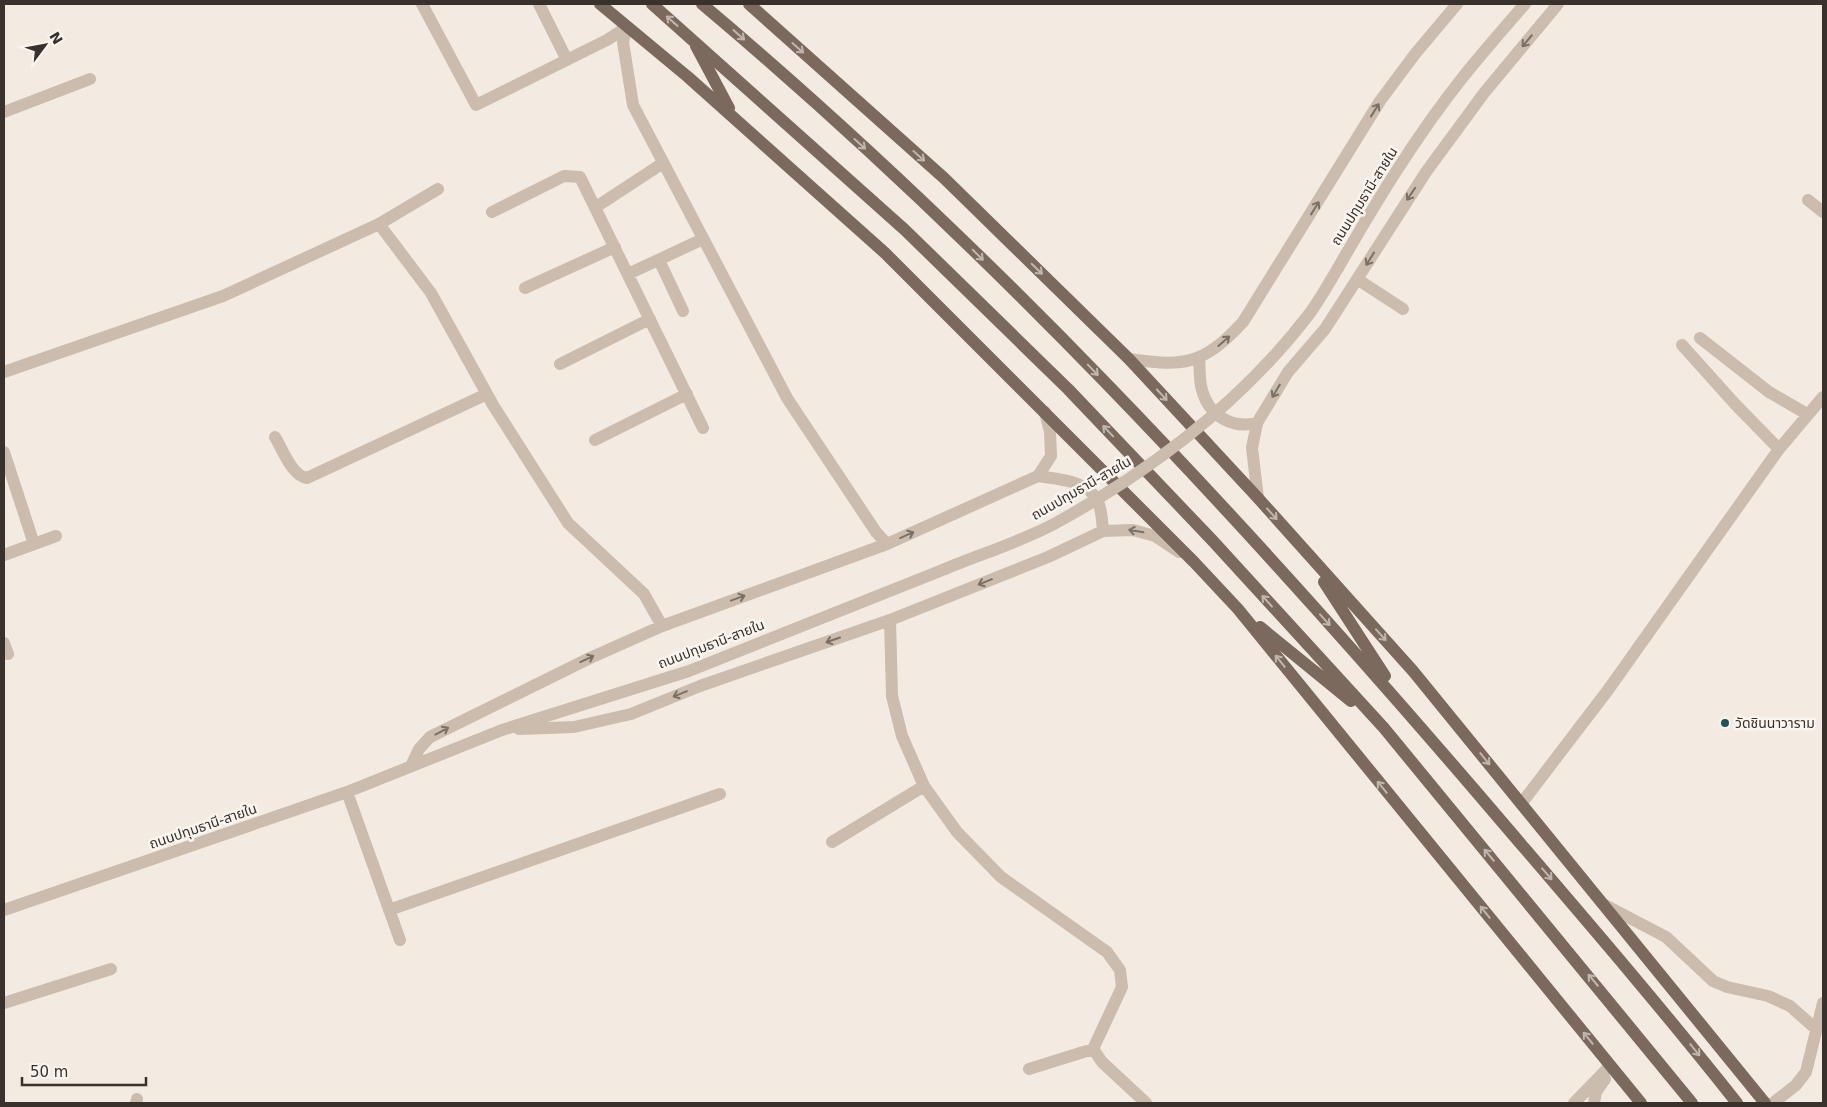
<svg xmlns="http://www.w3.org/2000/svg" width="1827" height="1107" font-family="'DejaVu Sans','Noto Sans Thai',sans-serif">
<style>
.lines{fill:none;stroke-linecap:round;stroke-linejoin:round}
.street{stroke:#cbbcad;stroke-width:12}
.primary{stroke:#7b695d;stroke-width:12}
.street-bridge{stroke:#cbbcad;stroke-width:12}
.oneway{stroke:#c1b6ad}
.oneway2{stroke:#7b7066}
.poi-dot{fill:#22535a;stroke:#faf5ee;stroke-width:2}
.labels{text-anchor:middle;dominant-baseline:central;stroke-width:5;stroke-linejoin:round;paint-order:stroke}
.street-label{font-size:14px;fill:#39312b;stroke:#faf5ee}
.poi-label{font-size:14px;fill:#39312b;stroke:#faf5ee;text-anchor:start}
</style>
<rect width="100%" height="100%" fill="#f3ebe1"/>
<g class="lines">
<path class="street" d="M 422,4 L 476,105 L 607,40 L 627,27
M 539,4 L 567,60
M 627,27 L 623,42 L 633,105 L 787,398 L 876,532 L 887,544
M 4,112 L 90,79
M 1808,200 L 1823,212
M 596,207 L 663,163
M 492,212 L 564,176 L 580,177 L 703,428
M 379,224 L 431,293 L 493,405 L 568,523 L 644,594 L 662,626
M 659,260 L 683,311
M 1338,268 C 1376,202 1416,136 1463,77 C 1483,52 1504,28 1525,4
M 628,274 L 703,239
M 1357,279 L 1403,309
M 525,288 L 615,247
M 1700,338 L 1769,392 L 1807,414
M 1682,345 L 1735,404 L 1779,449
M 1199,358 C 1200,368 1199,381 1202,390 C 1209,416 1232,429 1257,423
M 1129,359 C 1185,367 1203,365 1243,322 L 1380,101 L 1415,54 L 1457,4
M 560,364 L 650,319
M 4,372 L 223,296 L 379,224 L 438,189
M 275,437 C 283,450 292,476 307,478 L 487,394
M 595,440 L 687,394
M 4,452 L 34,544
M 1038,476 C 1057,479 1087,480 1097,500 C 1102,508 1102,522 1103,531
M 1258,498 L 1252,448 L 1257,423 L 1288,372 L 1325,329 L 1426,172 L 1484,93 L 1558,4
M 4,555 L 56,536
M 890,620 L 892,696 L 902,736 L 924,786 L 957,832 L 1001,877 L 1107,952 L 1120,970 L 1122,987 L 1093,1049 L 1102,1062 L 1146,1103
M 4,643 L 8,654
M 519,729 L 574,727 L 631,714 L 700,686 L 890,620 L 1048,557 L 1103,531 L 1133,530 L 1155,536 L 1179,552
M 411,766 L 419,749 L 430,737 L 590,658 L 662,626 L 887,544 L 1038,476 L 1051,456 L 1050,432 L 1045,412
M 347,792 L 400,940
M 1521,804 L 1608,690 L 1779,449 L 1823,397
M 832,842 L 924,786
M 1603,904 L 1666,937 L 1713,981 L 1727,987 L 1768,996 L 1790,1006 L 1816,1029
M 4,910 L 347,792 L 502,730 L 689,671 L 945,569
M 389,910 L 720,794
M 4,1003 L 111,969
M 1029,1069 L 1093,1049
M 136,1103 L 137,1099
M 1574,1103 L 1610,1066
M 1594,1103 L 1596,1092 L 1605,1079
M 1773,1103 L 1796,1085 L 1806,1072 L 1823,1003"/>
<path class="primary" d="M 600,4 L 688,77 L 885,253 L 1194,562 L 1238,609 L 1641,1103
M 652,4 L 905,230 L 1068,389 L 1212,540 L 1384,728 L 1692,1103
M 702,4 C 985,242 1238,514 1479,795 C 1566,897 1654,998 1737,1103
M 749,4 L 944,178 L 1129,359 L 1258,498 L 1413,671 L 1765,1103
M 696,46 L 729,108
M 1324,582 L 1385,676
M 1260,627 L 1351,701"/>
<path class="street-bridge" d="M 945,569 C 981,554 1020,542 1054,524 C 1151,471 1242,402 1310,313 C 1320,299 1329,283 1338,268"/>
</g>
<defs><path id="oneway-shaft" d="M-6 0H5M1.5-3L5.5 0L1.5 3" fill="none" stroke-width="1.6" stroke-linecap="round" stroke-linejoin="round" transform="scale(1.25)"/></defs>
<g class="oneway">
<use href="#oneway-shaft" transform="translate(672 21) rotate(-139)"/>
<use href="#oneway-shaft" transform="translate(739 35) rotate(42)"/>
<use href="#oneway-shaft" transform="translate(798 48) rotate(42)"/>
<use href="#oneway-shaft" transform="translate(860 144) rotate(42)"/>
<use href="#oneway-shaft" transform="translate(919 156) rotate(42)"/>
<use href="#oneway-shaft" transform="translate(978 255) rotate(45)"/>
<use href="#oneway-shaft" transform="translate(1037 269) rotate(44)"/>
<use href="#oneway-shaft" transform="translate(1093 370) rotate(46)"/>
<use href="#oneway-shaft" transform="translate(1162 395) rotate(47)"/>
<use href="#oneway-shaft" transform="translate(1108 431) rotate(-134)"/>
<use href="#oneway-shaft" transform="translate(1272 514) rotate(48)"/>
<use href="#oneway-shaft" transform="translate(1267 601) rotate(-132)"/>
<use href="#oneway-shaft" transform="translate(1325 620) rotate(48)"/>
<use href="#oneway-shaft" transform="translate(1381 635) rotate(48)"/>
<use href="#oneway-shaft" transform="translate(1280 661) rotate(-129)"/>
<use href="#oneway-shaft" transform="translate(1485 759) rotate(51)"/>
<use href="#oneway-shaft" transform="translate(1382 787) rotate(-129)"/>
<use href="#oneway-shaft" transform="translate(1489 855) rotate(-130)"/>
<use href="#oneway-shaft" transform="translate(1547 874) rotate(49)"/>
<use href="#oneway-shaft" transform="translate(1485 912) rotate(-129)"/>
<use href="#oneway-shaft" transform="translate(1593 980) rotate(-130)"/>
<use href="#oneway-shaft" transform="translate(1588 1038) rotate(-129)"/>
<use href="#oneway-shaft" transform="translate(1695 1050) rotate(51)"/>
</g>
<g class="oneway2">
<use href="#oneway-shaft" transform="translate(1527 41) rotate(130)"/>
<use href="#oneway-shaft" transform="translate(1375 110) rotate(-58)"/>
<use href="#oneway-shaft" transform="translate(1411 194) rotate(124)"/>
<use href="#oneway-shaft" transform="translate(1315 208) rotate(-58)"/>
<use href="#oneway-shaft" transform="translate(1370 259) rotate(122)"/>
<use href="#oneway-shaft" transform="translate(1224 341) rotate(-41)"/>
<use href="#oneway-shaft" transform="translate(1276 391) rotate(121)"/>
<use href="#oneway-shaft" transform="translate(1136 531) rotate(-170)"/>
<use href="#oneway-shaft" transform="translate(907 535) rotate(-24)"/>
<use href="#oneway-shaft" transform="translate(985 582) rotate(158)"/>
<use href="#oneway-shaft" transform="translate(738 598) rotate(-20)"/>
<use href="#oneway-shaft" transform="translate(833 640) rotate(161)"/>
<use href="#oneway-shaft" transform="translate(587 659) rotate(-25)"/>
<use href="#oneway-shaft" transform="translate(680 694) rotate(158)"/>
<use href="#oneway-shaft" transform="translate(442 731) rotate(-28)"/>
</g>
<circle class="poi-dot" cx="1725" cy="723" r="5"/>
<g class="labels">
<g class="street-label">
<text transform="translate(1364 196) rotate(-58)">ถนนปทุมธานี-สายใน</text>
<text transform="translate(1081 488) rotate(-30)">ถนนปทุมธานี-สายใน</text>
<text transform="translate(711 644) rotate(-21)">ถนนปทุมธานี-สายใน</text>
<text transform="translate(203 826) rotate(-19)">ถนนปทุมธานี-สายใน</text>
</g>
<g class="poi-label">
<text x="1735" y="723">วัดชินนาวาราม</text>
</g>
</g>
<rect width="1827" height="1107" fill="none" stroke="#39312b" stroke-width="10"/>
<g transform="translate(45 45) rotate(58)" stroke="#faf5ee" stroke-width="4" paint-order="stroke">
<path d="M0-4L9 19L0 12L-9 19Z" fill="#39312b"/>
<text y="-8" font-size="14" font-weight="bold" text-anchor="middle" fill="#39312b">N</text>
</g>
<path d="M22 1077v8h124v-8" fill="none" stroke="#39312b" stroke-width="2.5"/>
<text x="30" y="1077" font-size="15" fill="#39312b" stroke="#faf5ee" stroke-width="4" paint-order="stroke">50 m</text>
</svg>
